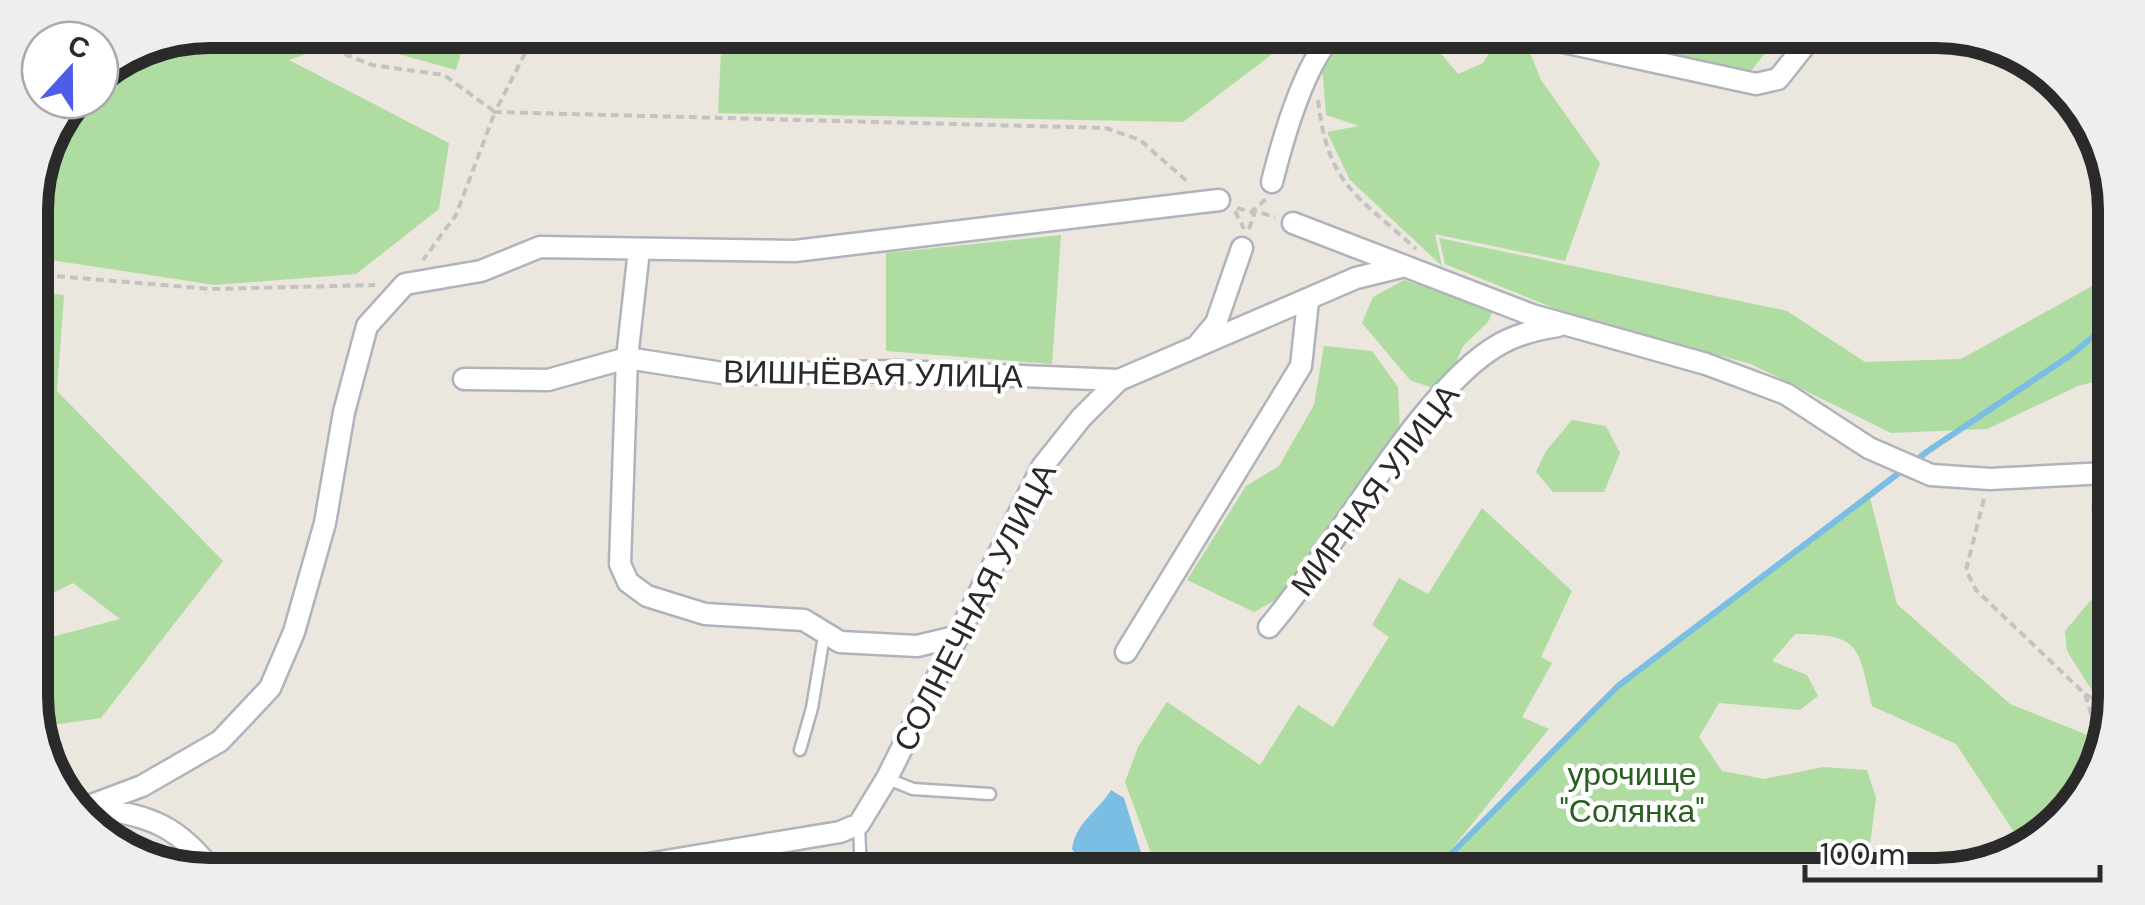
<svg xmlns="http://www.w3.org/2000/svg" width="2145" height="905" font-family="'DM Sans',sans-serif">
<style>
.green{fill:#afdca0}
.cemetery{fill:#c2d3b7}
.water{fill:#7bbee3}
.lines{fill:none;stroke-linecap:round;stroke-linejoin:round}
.stream{stroke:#7bbee3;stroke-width:6}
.lane-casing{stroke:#b1b3bc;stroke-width:15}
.street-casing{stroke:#b1b3bc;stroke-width:25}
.path{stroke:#c3c3c3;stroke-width:4;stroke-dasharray:8 5;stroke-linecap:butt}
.lane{stroke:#fff;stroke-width:10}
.street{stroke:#fff;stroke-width:20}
.labels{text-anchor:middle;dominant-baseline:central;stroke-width:9;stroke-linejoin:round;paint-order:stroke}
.street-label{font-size:32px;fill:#2a2a2a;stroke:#fff}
.park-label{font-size:32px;fill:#296021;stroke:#fff}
.rim{fill:none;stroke:#2a2a2a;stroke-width:12}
</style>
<rect width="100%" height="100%" fill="#ebe6de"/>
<path class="green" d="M 210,30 L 468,30 L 456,70 L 347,40 L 289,60 L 449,143 L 439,209 L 356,274 L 215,285 L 31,257 C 30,199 35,148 71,100 L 100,100 L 100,71 Z
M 722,30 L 1304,30 L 1183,122 L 718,113 Z
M 1354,30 L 1421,30 L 1458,74 L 1483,63 L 1501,32 L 1522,33 L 1541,80 L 1600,163 L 1565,261 L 1435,234 L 1442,266 L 1350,180 L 1327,132 L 1359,126 L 1326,115 L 1322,65 L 1329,44 Z
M 1566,30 L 1783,30 L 1751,71 L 1636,58 Z
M 1061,235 L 1052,364 L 886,351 L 886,253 Z
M 1439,238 L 1787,311 L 1865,362 L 1961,359 L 2112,275 L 2109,378 L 2078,386 L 1987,429 L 1891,433 L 1751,364 L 1571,315 L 1445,264 Z
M 1404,280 L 1494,308 L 1488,322 L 1463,346 L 1443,392 L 1410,380 L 1362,323 L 1373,297 Z
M 31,292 L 64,295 L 57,391 L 223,561 L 101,718 L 33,728 L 33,642 L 120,619 L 73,583 L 33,603 Z
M 1324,346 L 1372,351 L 1398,387 L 1400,432 L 1286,594 L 1254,612 L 1187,580 L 1246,486 L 1279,466 L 1314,405 Z
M 1572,420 L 1606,426 L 1620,453 L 1604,492 L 1553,492 L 1536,472 L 1546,451 Z
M 2107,494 L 2106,533 L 2094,530 L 2091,505 Z
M 1870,498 L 1897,604 L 2010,704 L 2095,738 L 2099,767 L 2036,844 L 2027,847 L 2020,841 L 1956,744 L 1872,706 C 1858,646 1861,634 1795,634 L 1772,661 L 1807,675 L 1818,696 L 1800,710 L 1719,703 L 1699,737 L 1722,771 L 1764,779 L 1823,767 L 1867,770 L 1876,798 L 1866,875 L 1430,875 L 1618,686 Z
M 1482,508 L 1572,591 L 1541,657 L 1552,663 L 1522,717 L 1549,729 L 1450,851 L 1411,875 L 1159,875 L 1125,782 L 1138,747 L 1167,702 L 1260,765 L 1298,705 L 1333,727 L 1389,637 L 1372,625 L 1399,578 L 1428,594 Z
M 2105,596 L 2103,708 L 2067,651 L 2065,631 L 2090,601 Z"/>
<path class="cemetery" d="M 1611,30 L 1770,30 L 1694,45 Z"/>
<path class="water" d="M 1111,790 L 1124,798 L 1148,875 C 1115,875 1092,879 1072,849 C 1077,820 1097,813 1111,790 Z"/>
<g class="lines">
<path class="stream" d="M 1430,875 L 1618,686 L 1928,451 L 2071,355 L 2111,322"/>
<g class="lane-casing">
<path id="lane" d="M 800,750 L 812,708 L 824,636
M 888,779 L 913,789 L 990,794
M 859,825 L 861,875"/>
</g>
<g class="street-casing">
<path id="street" d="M 1491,30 L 1522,33 L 1756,84 L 1778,79 L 1817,30
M 1272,182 C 1282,142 1306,54 1339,30
M 1293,223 L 1532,315 L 1706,364 L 1786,394 L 1869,448 L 1931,475 L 1990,479 L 2107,473
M 639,250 L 627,358 L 620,564 L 628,582 L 647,596 L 705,614 L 804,620 L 840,642 L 917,646 L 959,636
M 1196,347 L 1216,323 L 1242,248
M 464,379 L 548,380 L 627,358 L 729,374 L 898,371 L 1119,380
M 1269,627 C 1333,553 1421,388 1500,344 C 1518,334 1538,329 1558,326
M 1126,652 L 1301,366 L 1308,301
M 86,807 L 142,786 L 220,741 L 270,688 L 294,632 L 325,523 L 344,412 L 367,326 L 405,284 L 481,271 L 540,247 L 795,251 L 1219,200
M 91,808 C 149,814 181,827 215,875
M 582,875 L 840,832 L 859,824 L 887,778 L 1042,467 L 1081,418 L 1119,380 L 1356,278 L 1401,267"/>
</g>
<path class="path" d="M 284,30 L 372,65 L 444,75 L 495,112 L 456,215 L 423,260
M 537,30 L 495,112 L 1106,128 L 1140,140 L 1189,183
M 1318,100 C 1328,186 1356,194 1416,249
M 1237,208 L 1251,212 L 1266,199
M 1235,211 L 1244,229
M 1249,229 L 1255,211 L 1275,217
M 31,274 L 211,289 L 375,285
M 1984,499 L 1966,570 L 1976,590 L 2085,694 L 2102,750
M 2085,694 L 2103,704"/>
<use href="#lane" class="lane"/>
<use href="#street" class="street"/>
</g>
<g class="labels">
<g class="street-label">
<text transform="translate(873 374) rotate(1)">ВИШНЁВАЯ УЛИЦА</text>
<text transform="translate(1375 490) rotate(-53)">МИРНАЯ УЛИЦА</text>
<text transform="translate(975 607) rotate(-63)">СОЛНЕЧНАЯ УЛИЦА</text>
</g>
<g class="park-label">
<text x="1632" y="774">урочище<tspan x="1632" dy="37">"Солянка"</tspan></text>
</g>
</g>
<path d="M0 0H2145V905H0ZM210 48H1936A162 162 0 0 1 2098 210V696A162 162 0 0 1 1936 858H210A162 162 0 0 1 48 696V210A162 162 0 0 1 210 48Z" fill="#eee" fill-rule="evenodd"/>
<path class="rim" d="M210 48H1936A162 162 0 0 1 2098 210V696A162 162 0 0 1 1936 858H210A162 162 0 0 1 48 696V210A162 162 0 0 1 210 48Z"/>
<g transform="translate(70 70) rotate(21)"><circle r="48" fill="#ffffff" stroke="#aaaaaa" stroke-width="2.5"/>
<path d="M0-8L18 38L0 25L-18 38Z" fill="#4e5de8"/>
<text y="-15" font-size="28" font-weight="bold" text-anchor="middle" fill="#2a2a2a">С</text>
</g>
<path d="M1805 865v15h295v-15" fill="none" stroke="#2a2a2a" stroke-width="5"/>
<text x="1820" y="865" font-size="30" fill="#2a2a2a" stroke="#ffffff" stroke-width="8" paint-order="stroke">100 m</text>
</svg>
